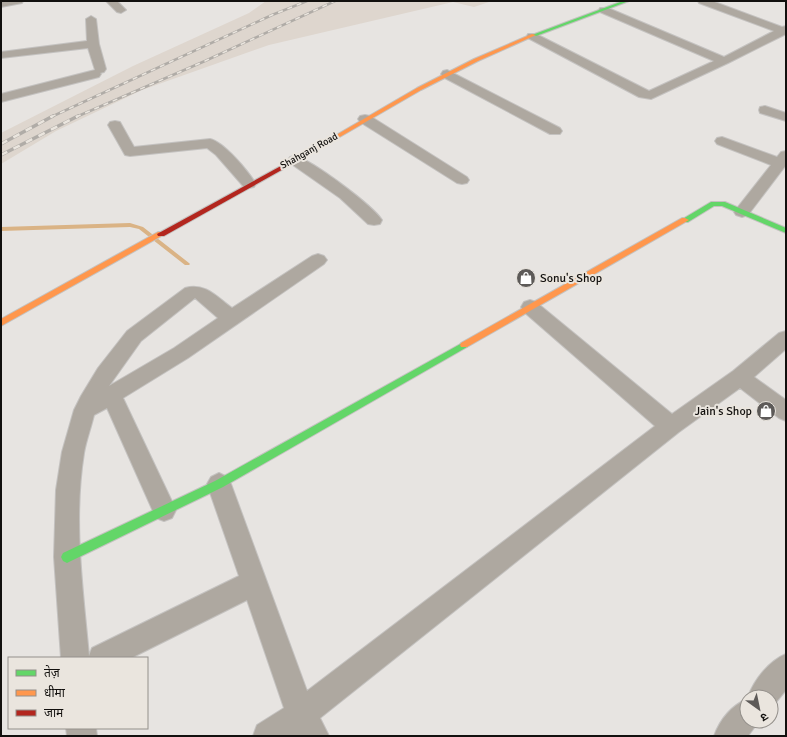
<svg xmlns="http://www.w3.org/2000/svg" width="787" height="737" font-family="Signika,'Noto Sans Devanagari',sans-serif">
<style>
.built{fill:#ded6ce}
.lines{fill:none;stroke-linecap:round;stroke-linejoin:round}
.stream{fill:#dab385;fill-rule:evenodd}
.street-casing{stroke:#c4c2c0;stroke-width:2}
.fast-casing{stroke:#c4c2c0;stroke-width:2}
.slow-casing{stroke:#c4c2c0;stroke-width:2}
.jam-casing{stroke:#c4c2c0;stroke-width:2}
.street{fill:#aea8a0;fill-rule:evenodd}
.fast{fill:#63d668;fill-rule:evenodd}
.slow{fill:#ff974d;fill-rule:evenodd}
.jam{fill:#b3261e;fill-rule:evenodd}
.rail-far1-casing{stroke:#b0aca7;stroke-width:2.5}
.rail-casing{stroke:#b0aca7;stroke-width:3.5}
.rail-far1{stroke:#eae5de;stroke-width:1.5;stroke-dasharray:5;stroke-linecap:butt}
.rail{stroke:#eae5de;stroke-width:2.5;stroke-dasharray:7;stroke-linecap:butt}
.labels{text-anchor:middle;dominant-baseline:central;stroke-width:4;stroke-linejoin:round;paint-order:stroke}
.far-street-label{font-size:10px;fill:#12100e;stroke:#eae5de}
.poi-label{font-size:12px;fill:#12100e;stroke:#eae5de;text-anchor:start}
</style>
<rect width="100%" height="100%" fill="#e7e4e1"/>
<path class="built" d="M 266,1 L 492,1 L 474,7 L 453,2 L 269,45 L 142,90 L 56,131 L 1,164 L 1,133 L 133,66 L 249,13 Z"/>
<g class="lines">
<path class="stream" d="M 130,223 L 143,227 L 189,263 L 190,264 L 189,265 L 185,265 L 139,229 L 130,227 L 1,231 L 1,227 Z"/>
<g class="street-casing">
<path id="street" d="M 1,1 L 23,1 L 22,3 L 1,7 Z
M 106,1 L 117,1 L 126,10 L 121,13 L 117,12 Z
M 698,1 L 712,1 L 782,27 L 786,26 L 786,34 L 728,63 L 651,99 L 639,97 L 528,38 L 527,36 L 528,34 L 536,34 L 649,91 L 714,61 L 600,12 L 599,10 L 600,8 L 608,8 L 724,57 L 774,31 L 699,3 Z
M 91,16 L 96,19 L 99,44 L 106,69 L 104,72 L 100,73 L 101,74 L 99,77 L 1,102 L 1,94 L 95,70 L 88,48 L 1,58 L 1,52 L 87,41 L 86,19 Z
M 447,70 L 560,128 L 562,131 L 560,134 L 550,134 L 443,77 L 441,74 L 443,71 Z
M 765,106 L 786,113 L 786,121 L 760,113 L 759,110 L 760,107 Z
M 365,115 L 370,116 L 467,177 L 469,180 L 467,183 L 462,184 L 457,183 L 360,122 L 358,119 L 360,116 Z
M 115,121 L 120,122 L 134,147 L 210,139 C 224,142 248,171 256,184 L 254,187 L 249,188 L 244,187 L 216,155 L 207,148 L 130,156 L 125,155 L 108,125 L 110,122 Z
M 722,137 L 777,157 L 781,152 L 786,151 L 786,165 L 748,215 L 742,217 L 736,215 L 734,212 L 771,165 L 717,144 L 715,141 L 717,138 Z
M 295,156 C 312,160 372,205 382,220 L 380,224 L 374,225 L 368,224 L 340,198 L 290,163 L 288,160 L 290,157 Z
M 318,254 L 324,256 L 327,260 L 324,264 L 188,358 L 123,398 L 176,510 L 172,518 L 164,521 L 156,518 L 107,408 L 94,415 C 91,428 86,441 84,453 C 73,521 83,589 89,656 L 92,648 L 239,576 L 207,484 L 211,477 L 219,473 L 227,477 L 231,484 L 307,691 L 655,426 L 524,312 L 521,307 L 524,302 L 530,300 L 536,302 L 672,414 L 733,371 L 779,333 L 786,331 L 786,349 L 754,377 L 786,400 L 786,421 L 779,418 L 740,388 L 679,432 L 320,718 L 329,736 L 297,736 L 296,735 L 294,736 L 253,736 L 257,725 L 284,708 L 247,600 L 131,658 L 61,658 L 54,557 L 56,490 L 62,452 L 74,410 L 81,396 L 98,368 L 127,331 L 185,288 C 205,282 217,297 232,308 L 312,256 ZM 195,298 L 218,318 L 174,348 L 109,386 L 141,341 Z
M 786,654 L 786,690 L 772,707 L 771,708 L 771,697 L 748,697 C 754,680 769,661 786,654 Z
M 747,699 L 747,721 L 759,721 L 748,736 L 714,736 C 720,720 731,706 747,699 Z
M 66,728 L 96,728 L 97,736 L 67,736 Z"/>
</g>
<g class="fast-casing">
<path id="fast" d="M 623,1 L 629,1 L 536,36 L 532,35 Z
M 711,202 L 725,202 L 786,228 L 786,233 L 722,206 L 714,206 L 688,222 L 685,222 L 681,220 Z
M 464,342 L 467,343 L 468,345 L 467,347 L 223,487 L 71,561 L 67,563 L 63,561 L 61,557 L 63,553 L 215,481 Z"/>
</g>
<g class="slow-casing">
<path id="slow" d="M 532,34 L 536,35 L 478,61 L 421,90 L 312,153 L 307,152 L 417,88 L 474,59 Z
M 682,218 L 685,218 L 689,220 L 467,347 L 461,347 L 460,345 L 461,343 Z
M 158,232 L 164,232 L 165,234 L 1,326 L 1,319 Z"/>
</g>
<g class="jam-casing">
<path id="jam" d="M 310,150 L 313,152 L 312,153 L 164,236 L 158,236 L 157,234 Z"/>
</g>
<use href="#street" class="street"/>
<use href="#fast" class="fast"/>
<use href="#slow" class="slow"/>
<use href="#jam" class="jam"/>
<g class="rail-far1-casing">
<path id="rail-far1" d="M 51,117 L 272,15 L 307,1
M 76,117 L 205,61 L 335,1"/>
</g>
<g class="rail-casing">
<path id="rail" d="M 1,144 L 53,116
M 1,155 L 78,116"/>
</g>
<use href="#rail-far1" class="rail-far1"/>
<use href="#rail" class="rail"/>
</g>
<defs>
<g id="shop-disc" transform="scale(1)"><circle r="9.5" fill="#5d5a58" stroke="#eae5de"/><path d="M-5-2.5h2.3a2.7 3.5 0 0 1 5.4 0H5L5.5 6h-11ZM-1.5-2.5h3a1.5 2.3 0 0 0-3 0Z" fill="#fff"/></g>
</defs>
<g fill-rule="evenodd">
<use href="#shop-disc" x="526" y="278"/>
<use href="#shop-disc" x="766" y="411"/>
</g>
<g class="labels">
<g class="far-street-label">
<text transform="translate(309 151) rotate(-29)">Shahganj Road</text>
</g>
<g class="poi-label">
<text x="540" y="278">Sonu's Shop</text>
<text x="752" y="411" text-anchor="end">Jain's Shop</text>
</g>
</g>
<rect width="787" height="737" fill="none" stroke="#12100e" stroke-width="4"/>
<rect x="8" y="657" width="140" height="72" fill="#eae5de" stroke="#94908b"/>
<rect x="16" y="670" width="20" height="6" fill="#63d668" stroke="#94908b"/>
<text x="44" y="677" font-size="12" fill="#12100e">तेज़</text>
<rect x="16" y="690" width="20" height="6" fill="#ff974d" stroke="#94908b"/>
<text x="44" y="697" font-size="12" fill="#12100e">धीमा</text>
<rect x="16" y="710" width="20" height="6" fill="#b3261e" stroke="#94908b"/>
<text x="44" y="717" font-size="12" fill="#12100e">जाम</text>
<g transform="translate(759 709) rotate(147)"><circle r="19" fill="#eae5de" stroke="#94908b"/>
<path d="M0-3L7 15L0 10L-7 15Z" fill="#5d5a58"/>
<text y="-6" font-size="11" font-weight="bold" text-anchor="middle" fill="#12100e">उ</text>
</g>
</svg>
